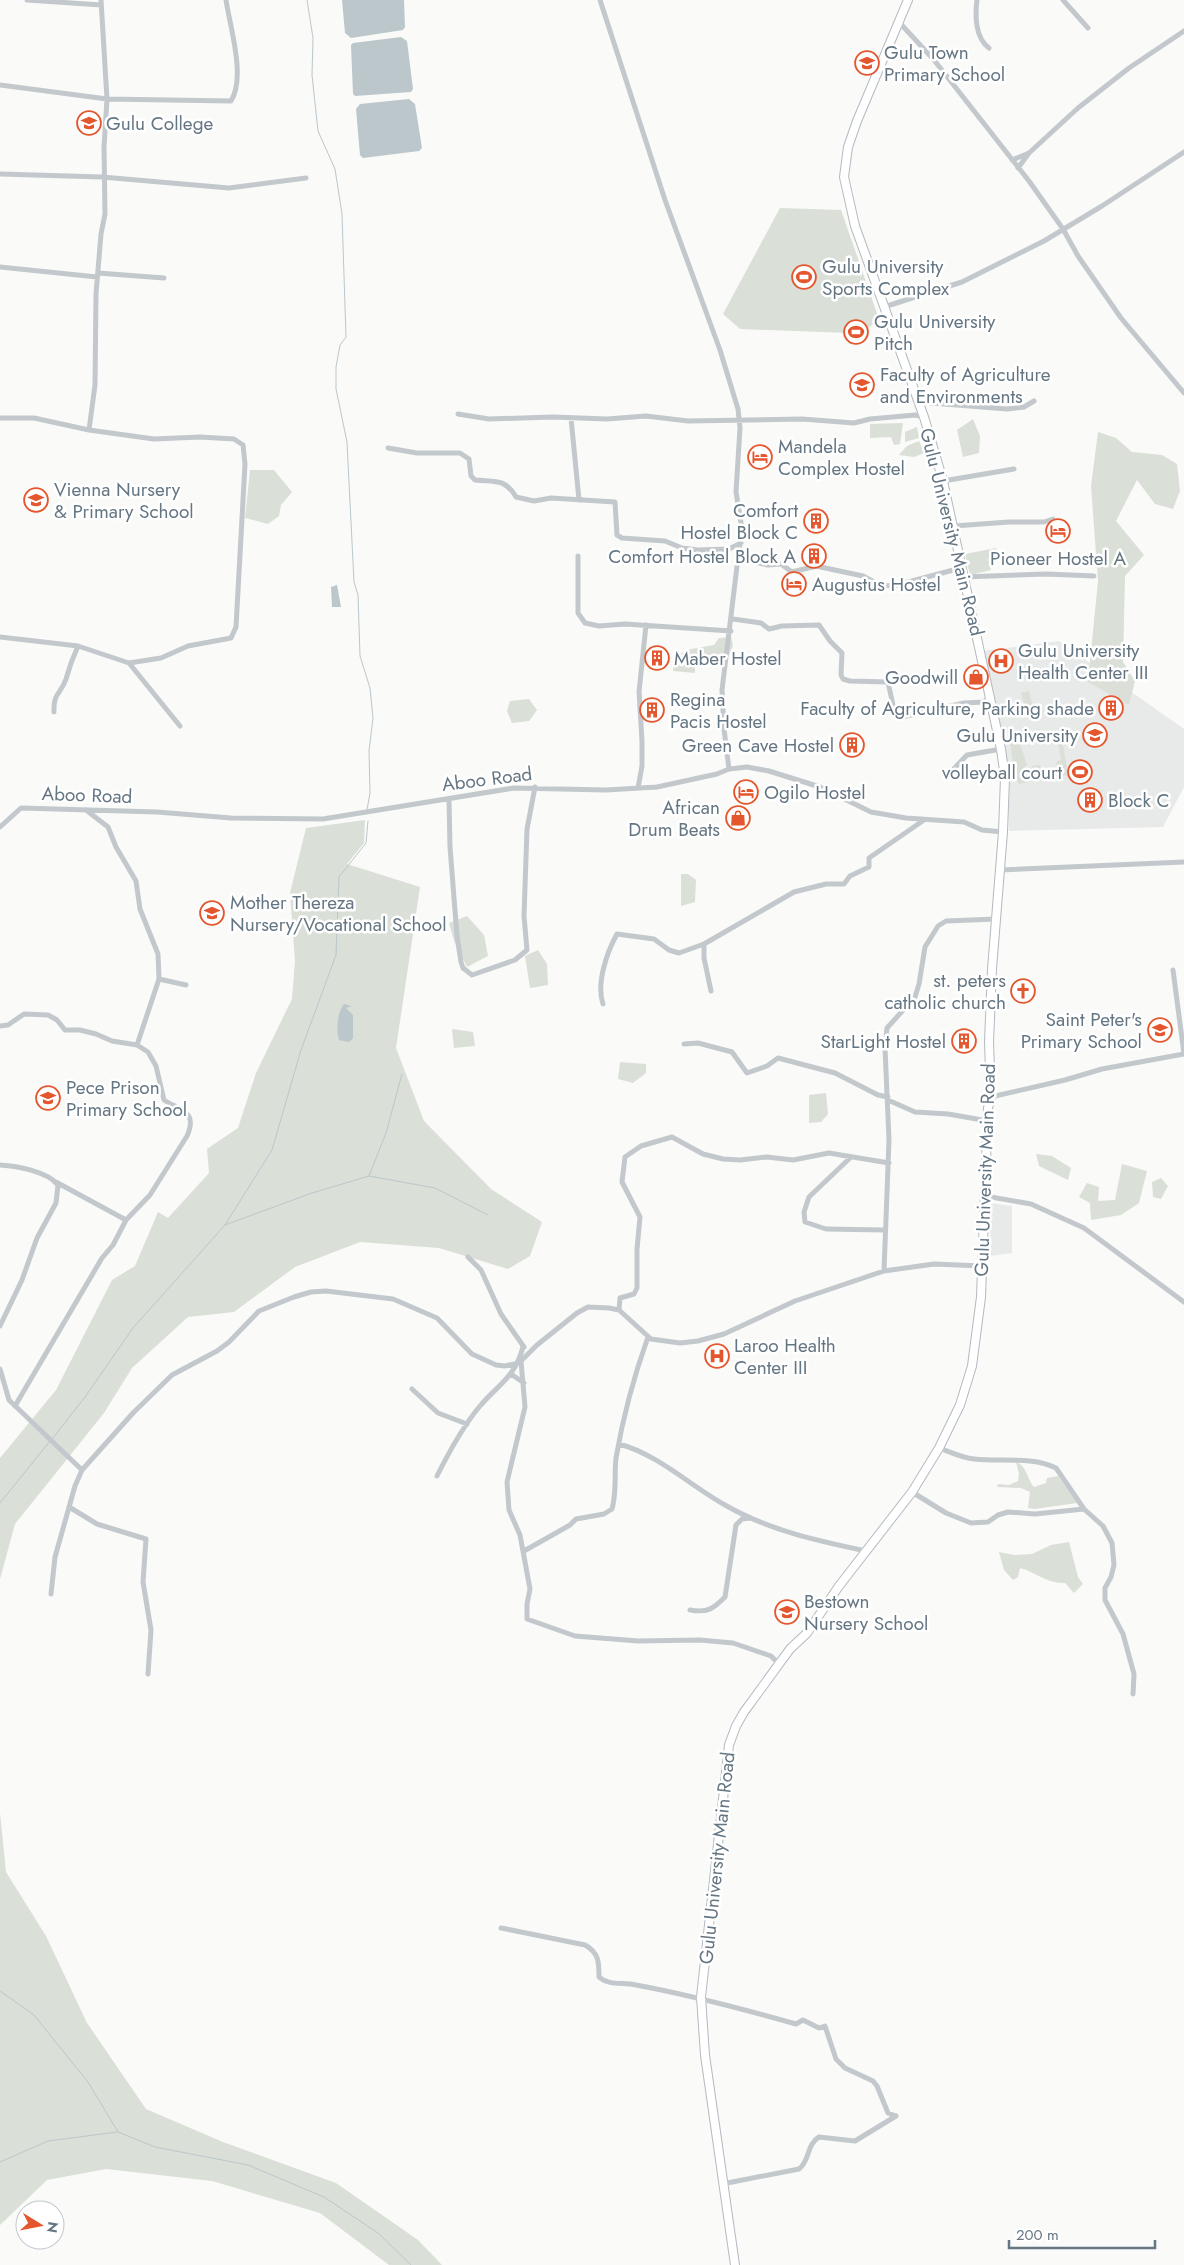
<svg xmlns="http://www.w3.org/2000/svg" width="1184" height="2265" font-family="Jost,sans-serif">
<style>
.built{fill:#e8e9e9}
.green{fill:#dadfd7}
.water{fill:#bbc7cb}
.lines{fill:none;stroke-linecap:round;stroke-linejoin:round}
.stream{stroke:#bbc7cb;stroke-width:1}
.secondary-casing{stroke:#b3babf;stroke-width:10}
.street{stroke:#c3c8cc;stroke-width:5}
.secondary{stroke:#fff;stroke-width:8}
.labels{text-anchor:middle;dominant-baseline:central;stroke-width:5;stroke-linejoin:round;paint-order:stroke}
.poi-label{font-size:19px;fill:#657683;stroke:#fff;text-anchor:start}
.street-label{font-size:19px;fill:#657683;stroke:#fff}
</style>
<rect width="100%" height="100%" fill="#fafaf8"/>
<path class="built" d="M 1059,641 L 1184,729 L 1184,787 L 1163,827 L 1009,831 L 1008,774 L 1003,745 L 1007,740 L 1005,732 L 1000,728 L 983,651 Z
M 991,1203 L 1012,1206 L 1012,1253 L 990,1256 Z"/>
<path class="green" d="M 780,208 L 841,210 L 879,319 L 861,334 L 860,343 L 849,344 L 849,333 L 740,329 L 723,314 Z
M 973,419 L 980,436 L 979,453 L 963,457 L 957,430 Z
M 903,423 L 900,444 L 894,445 L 891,437 L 870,438 L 870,424 Z
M 917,427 L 919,438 L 905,442 L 905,432 Z
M 1098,432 L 1116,438 L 1132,452 L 1162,455 L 1177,464 L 1180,491 L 1173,509 L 1155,504 L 1137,480 L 1116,521 L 1144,555 L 1125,576 L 1123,662 L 1135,681 L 1129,705 L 1088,682 L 1098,581 L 1091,486 Z
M 919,441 L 924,453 L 914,457 L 899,455 L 907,446 Z
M 250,470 L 274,470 L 292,492 L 281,505 L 279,516 L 268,524 L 245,518 Z
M 996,548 L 1000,555 L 988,559 L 991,570 L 970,575 L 965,554 Z
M 731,637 L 733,646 L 728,657 L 702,661 L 695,665 L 695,673 L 673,671 L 674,659 L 686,650 L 714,645 L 719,638 Z
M 1029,691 L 1033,707 L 1025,708 L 1021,693 Z
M 529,699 L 537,710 L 529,721 L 512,723 L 507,711 L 510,701 Z
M 1018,738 L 1027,765 L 1025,766 L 1028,782 L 1019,784 L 1014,776 L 1010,740 Z
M 1062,739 L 1068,775 L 1035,781 L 1032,766 L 1040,765 L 1041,772 L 1055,769 L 1057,761 L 1061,760 L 1058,740 Z
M 365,820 L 364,843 L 347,864 L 420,887 L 396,1048 L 424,1121 L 491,1189 L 542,1222 L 530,1256 L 508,1269 L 439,1248 L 360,1242 L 295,1267 L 234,1312 L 188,1317 L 132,1368 L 104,1413 L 15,1524 L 0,1579 L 0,1458 L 56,1390 L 112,1280 L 135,1266 L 158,1212 L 168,1218 L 209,1173 L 207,1149 L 238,1128 L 256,1073 L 292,999 L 295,961 L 290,893 L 306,828 Z
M 681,874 L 688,874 L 696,880 L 695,902 L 681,906 Z
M 467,916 L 484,935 L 488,956 L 467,967 L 454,941 L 449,923 Z
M 538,950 L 547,964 L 548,985 L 530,988 L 525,956 Z
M 452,1029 L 473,1032 L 475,1046 L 454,1048 Z
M 620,1062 L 646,1064 L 646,1073 L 633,1083 L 618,1079 Z
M 826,1093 L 828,1114 L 821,1122 L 809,1123 L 809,1095 Z
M 1036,1154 L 1052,1156 L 1071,1168 L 1068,1180 L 1039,1166 Z
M 1122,1164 L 1147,1171 L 1139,1203 L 1121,1215 L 1091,1220 L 1090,1203 L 1079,1197 L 1087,1183 L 1099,1187 L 1098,1201 L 1115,1200 Z
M 1161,1178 L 1168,1186 L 1161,1199 L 1153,1197 L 1152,1182 Z
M 1016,1462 C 1027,1466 1027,1479 1034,1487 L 1046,1483 L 1047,1478 L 1058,1476 L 1077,1503 L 1035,1509 L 1028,1508 L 1030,1492 L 1021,1488 L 997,1487 L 998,1484 L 1009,1485 L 1018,1481 L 1019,1474 Z
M 1069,1542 L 1078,1577 L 1083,1584 L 1074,1593 L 1065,1583 C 1047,1584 1036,1572 1020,1568 L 1018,1577 L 1013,1580 L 1004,1570 L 999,1552 L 1014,1555 L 1032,1554 L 1051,1545 Z
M 0,1813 L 6,1872 L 46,1936 L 87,2023 L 146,2109 L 223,2142 L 336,2183 L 418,2240 L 442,2265 L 389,2265 L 320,2213 L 212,2181 L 106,2169 L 47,2180 L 0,2225 Z"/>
<path class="water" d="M 342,0 L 404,0 L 405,27 L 403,30 L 351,38 L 345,33 Z
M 401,37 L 407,41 L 413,89 L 411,92 L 355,96 L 353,94 L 351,45 L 353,43 Z
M 409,99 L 415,104 L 422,148 L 419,151 L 363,158 L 360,155 L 356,109 L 360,104 Z
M 337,585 L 341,607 L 332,607 L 331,587 Z
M 344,1004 L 352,1006 L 346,1008 L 353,1015 L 353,1038 L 349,1042 L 339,1040 C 336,1030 337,1013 344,1004 Z"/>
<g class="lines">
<path class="stream" d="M 307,0 L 313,38 L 312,75 L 318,131 L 335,169 L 342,214 L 346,337 L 340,345 L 336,367 L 336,389 L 347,442 L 354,582 L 358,595 L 360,656 L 370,688 L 373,718 L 369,751 L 370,793 L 367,810
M 369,1176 L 435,1188 L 488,1215
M 225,1225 L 312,1193 L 369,1176 L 386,1133 L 402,1074
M 53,1438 L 85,1397 L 133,1328 L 225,1225 L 272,1150 L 301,1050 L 336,955 L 339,877 L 366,843 L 368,821
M 0,1503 L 50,1441
M 0,1991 L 34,2015 L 88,2082 L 118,2132 L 155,2147 L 248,2165 L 324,2197 L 378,2233 L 411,2265
M 0,2162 L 48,2141 L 117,2132"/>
<g class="secondary-casing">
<path id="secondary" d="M 735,2265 L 705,2055 L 701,1997 L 729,1745 L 736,1726 L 744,1712 L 790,1649 L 807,1633 L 839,1586 L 912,1492 L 939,1448 L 960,1405 L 972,1366 L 981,1297 L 988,1108 L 991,1097 L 989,1042 L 992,969 L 1003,832 L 1005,778 L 1001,749 L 943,481 L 924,417 L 855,226 L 844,177 L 848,147 L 857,121 L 908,0"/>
</g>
<path class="street" d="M 27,0 L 101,5
M 600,0 L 665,200 L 720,350 L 738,409 L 740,428 L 736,492 L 742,529 L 738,558 L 768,565 L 781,564 L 792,572 L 816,566 L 863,576 L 880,585 L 893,586 L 961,568
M 977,0 C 975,15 975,38 989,48
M 1063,0 L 1088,28
M 899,22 L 934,60 L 1029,181 L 1063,229 L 1078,256 L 1121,318 L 1184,393
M 0,85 L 107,99 L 231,101 C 246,77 230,27 226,0
M 1012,160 L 1029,153
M 1018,168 L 1029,153 L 1078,108 L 1129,68 L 1184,31
M 0,174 L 102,177 L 229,188 L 306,178
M 0,267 L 97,277
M 98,273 L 164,278
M 884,307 L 962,282 L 1044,241 L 1102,206 L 1184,152
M 919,402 L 1007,409 L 1024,407 L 1034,401
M 458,414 L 489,419 L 553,417 L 607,419 L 646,416 L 688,421 L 802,419 L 854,423 L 870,419 L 915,415 L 924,417
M 0,418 L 34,418 L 89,430 L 154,439 L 200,437 L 234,439 L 243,445 L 245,464 L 236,627 L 231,638 L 188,646 L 161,658 L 129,663 L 78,646 L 0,637
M 571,418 L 579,500
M 89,430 L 95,385 L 96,294 L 101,234 L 105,214 L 104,147 L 107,99 L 101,0
M 388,448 L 417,453 L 460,453 L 469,459 L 471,476 L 475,480 C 495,482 505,478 516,497 L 534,501 L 551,498 L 615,502 L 617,535 L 622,538 L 665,541 L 682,548 L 698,550 L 729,549 L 741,543
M 943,481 L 1014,469
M 954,526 L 1009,522 L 1044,522 L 1053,519
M 578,556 L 578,613 L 585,623 L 599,626 L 625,624 L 731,631
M 963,577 L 1046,574 L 1094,576
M 733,619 L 761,623 L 769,629 L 782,626 L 819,625 L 830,641 L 842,653 L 841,675 L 843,679 L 850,681 L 888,682 L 894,710 L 898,718 L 964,703 L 984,702 L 990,696
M 129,663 L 180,726
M 54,712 C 53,693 61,694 66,679 C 69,668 73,657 78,646
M 729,769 L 724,729 L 722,690 L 738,558
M 947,776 L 967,755 L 1001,749
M 638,788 L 642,766 L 642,741 L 639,692 L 646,625
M 449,799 L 450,847 L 457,936 L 461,962 L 463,968 L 472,975 L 515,960 L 527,950 L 524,916 L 527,829 L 535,787
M 86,810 L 108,827 L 116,847 L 136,881 L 140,909 L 158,954 L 159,979 L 137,1045
M 0,827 L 21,808 L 157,812 L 231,818 L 323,819 L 514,788 L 606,790 L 657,787 L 717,774 L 729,769 L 747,767 L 769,771 L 820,787 L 871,812 L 906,818 L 964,822 L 982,830 L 1003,832
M 1000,870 L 1184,862
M 704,944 L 704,958 L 711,991
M 1173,970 L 1184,1054
M 159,979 L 186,985
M 603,1004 C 596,983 607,952 617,934 L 654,939 L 669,950 L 679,953 L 704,944 L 794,892 L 826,884 L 844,884 L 850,876 L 869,867 L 869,858 L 924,820
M 0,1026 L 8,1025 L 24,1014 L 48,1015 L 57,1020 L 65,1030 L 80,1030 L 96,1034 L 112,1041 L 137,1045 L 148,1052 L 156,1066 L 164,1100 C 181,1111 198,1111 187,1136 L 150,1195 L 126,1220 L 56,1182
M 684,1044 L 698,1043 L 732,1052 L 747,1073 L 767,1066 L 778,1058 L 835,1073 L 878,1095 L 888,1097
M 991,1097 L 1065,1080 L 1102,1069 L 1184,1054
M 888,1100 L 915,1112 L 948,1114 L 988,1121
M 850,1158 L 809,1197 L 804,1212 L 805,1222 L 826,1229 L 884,1230
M 0,1165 C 16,1166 47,1171 58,1185 L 56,1203 L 37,1238 L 22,1280 L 0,1326
M 985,1196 L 1031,1204 L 1084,1228 L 1184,1302
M 468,1257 L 481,1270 L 501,1314 L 524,1347
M 884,1271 L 889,1140 L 885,1048 L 887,1028 L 915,997 L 919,984 L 925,947 L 938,926 L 946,921 L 996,919
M 619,1310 L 620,1298 L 634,1294 L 637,1288 L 637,1249 L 640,1217 L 622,1182 L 625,1157 L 641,1146 L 672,1137 L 703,1154 L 723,1159 L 740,1160 L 767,1157 L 793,1160 L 829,1153 L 889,1163
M 521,1361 L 525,1407 L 507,1482 L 509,1510 L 520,1535 L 530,1589 L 527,1604 L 527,1619 L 575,1636 L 638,1641 L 700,1640 L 733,1643 L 771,1656 L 780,1665
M 0,1369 L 9,1400 L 82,1470
M 511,1374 L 524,1383
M 412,1389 L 438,1413 L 467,1424
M 15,1406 L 102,1258 L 113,1245 L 126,1220
M 619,1444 C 657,1454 691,1486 725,1505 C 768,1530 818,1541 866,1551
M 939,1448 C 950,1452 962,1458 974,1459 C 1000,1462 1032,1456 1056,1468 L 1084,1509
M 437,1476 C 449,1452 463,1426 480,1406 C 499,1384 515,1377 523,1347
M 912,1492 L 946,1513 L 971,1523 L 988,1522 L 998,1515 L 1008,1512 L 1035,1514 L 1084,1509 L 1103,1526 L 1112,1543 L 1114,1565 L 1111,1577 L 1105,1588 L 1105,1600 L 1123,1634 L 1134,1674 L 1133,1694
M 69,1507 L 97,1524 L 146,1539 L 143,1582 L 151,1630 L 148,1674
M 524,1551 L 570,1525 L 576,1519 L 604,1514 L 612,1509 C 617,1492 614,1475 616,1458 C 623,1417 634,1376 648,1337
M 51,1594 L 55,1557 L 75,1486 L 82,1470 L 133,1413 L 172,1375 L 217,1351 L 229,1342 L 259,1311 L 294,1297 L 311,1292 L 326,1291 L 393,1299 L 437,1318 L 472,1354 L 496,1365 L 505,1366 L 519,1363 L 537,1345 L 577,1313 L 588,1307 L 609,1308 L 619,1310 L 651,1339 L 680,1343 L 698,1341 L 724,1334 L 795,1301 L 884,1271 L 934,1264 L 982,1266
M 690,1610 C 708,1613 713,1609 725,1597 L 736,1525 L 742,1519 L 750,1518
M 501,1928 L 585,1945 C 599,1953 599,1962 599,1977 C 609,1986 623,1982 636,1985 C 690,1995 743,2009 796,2024 L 803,2020 L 819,2028 L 825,2026 L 836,2059 L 845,2068 L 873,2081 L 877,2086 L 888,2113 L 896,2116
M 722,2184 L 799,2169 C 810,2161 806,2145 819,2137 L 855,2141 L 896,2116"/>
<use href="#secondary" class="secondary"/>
</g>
<defs>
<g id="school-ring" transform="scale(1.25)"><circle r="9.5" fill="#fff" stroke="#e4572e" stroke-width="1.5"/><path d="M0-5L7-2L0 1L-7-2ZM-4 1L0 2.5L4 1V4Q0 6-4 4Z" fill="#e4572e"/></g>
<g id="stadium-ring" transform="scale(1.25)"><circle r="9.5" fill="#fff" stroke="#e4572e" stroke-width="1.5"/><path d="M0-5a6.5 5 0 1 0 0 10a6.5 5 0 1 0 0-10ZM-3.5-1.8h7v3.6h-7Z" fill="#e4572e"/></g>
<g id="university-ring" transform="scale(1.25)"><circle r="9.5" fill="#fff" stroke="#e4572e" stroke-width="1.5"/><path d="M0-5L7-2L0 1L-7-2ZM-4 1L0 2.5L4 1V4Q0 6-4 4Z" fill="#e4572e"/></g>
<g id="hotel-ring" transform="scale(1.25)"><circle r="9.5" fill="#fff" stroke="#e4572e" stroke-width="1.5"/><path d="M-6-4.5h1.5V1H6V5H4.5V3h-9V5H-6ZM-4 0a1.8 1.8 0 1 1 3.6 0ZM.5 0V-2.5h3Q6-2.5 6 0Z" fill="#e4572e"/></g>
<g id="building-ring" transform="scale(1.25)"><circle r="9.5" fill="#fff" stroke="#e4572e" stroke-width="1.5"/><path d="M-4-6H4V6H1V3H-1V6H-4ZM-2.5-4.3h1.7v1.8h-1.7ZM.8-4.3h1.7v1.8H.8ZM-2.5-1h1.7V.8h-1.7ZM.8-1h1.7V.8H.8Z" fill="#e4572e"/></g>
<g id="hospital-ring" transform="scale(1.25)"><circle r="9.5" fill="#fff" stroke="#e4572e" stroke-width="1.5"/><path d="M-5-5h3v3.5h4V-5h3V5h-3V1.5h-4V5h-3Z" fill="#e4572e"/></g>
<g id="shop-ring" transform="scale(1.25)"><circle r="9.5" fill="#fff" stroke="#e4572e" stroke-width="1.5"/><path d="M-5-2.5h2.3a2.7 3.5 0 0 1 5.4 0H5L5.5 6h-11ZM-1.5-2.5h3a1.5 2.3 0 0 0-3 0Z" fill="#e4572e"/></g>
<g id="church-ring" transform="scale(1.25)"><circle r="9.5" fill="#fff" stroke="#e4572e" stroke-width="1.5"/><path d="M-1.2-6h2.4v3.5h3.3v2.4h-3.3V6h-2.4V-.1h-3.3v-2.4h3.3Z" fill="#e4572e"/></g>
</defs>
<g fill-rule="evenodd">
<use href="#school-ring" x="867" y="63"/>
<use href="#school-ring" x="89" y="123"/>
<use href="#stadium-ring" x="804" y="277"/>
<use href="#stadium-ring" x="856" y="332"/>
<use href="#university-ring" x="862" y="385"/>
<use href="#hotel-ring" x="760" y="457"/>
<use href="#school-ring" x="36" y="500"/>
<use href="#building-ring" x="816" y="521"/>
<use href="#hotel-ring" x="1058" y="531"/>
<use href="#building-ring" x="814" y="556"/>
<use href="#hotel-ring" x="794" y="584"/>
<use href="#building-ring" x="657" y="658"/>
<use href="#hospital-ring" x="1001" y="661"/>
<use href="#shop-ring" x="976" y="677"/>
<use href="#building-ring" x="1111" y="708"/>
<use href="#building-ring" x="652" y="710"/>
<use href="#university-ring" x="1095" y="735"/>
<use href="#building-ring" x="852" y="745"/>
<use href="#stadium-ring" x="1080" y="772"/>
<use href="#hotel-ring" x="746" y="792"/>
<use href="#building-ring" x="1090" y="800"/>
<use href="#shop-ring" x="738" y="818"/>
<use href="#school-ring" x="212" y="913"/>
<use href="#church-ring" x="1023" y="991"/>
<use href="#school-ring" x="1160" y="1030"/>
<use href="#building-ring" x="964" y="1041"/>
<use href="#school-ring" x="48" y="1098"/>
<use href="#hospital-ring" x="717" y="1356"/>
<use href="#school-ring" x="787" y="1612"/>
</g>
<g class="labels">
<g class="poi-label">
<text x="884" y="52">Gulu Town<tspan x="884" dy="22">Primary School</tspan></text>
<text x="106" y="123">Gulu College</text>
<text x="822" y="266">Gulu University<tspan x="822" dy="22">Sports Complex</tspan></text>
<text x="874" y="321">Gulu University<tspan x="874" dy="22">Pitch</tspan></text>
<text x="880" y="374">Faculty of Agriculture<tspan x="880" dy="22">and Environments</tspan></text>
<text x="778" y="446">Mandela<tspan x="778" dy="22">Complex Hostel</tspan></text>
<text x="54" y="489">Vienna Nursery<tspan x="54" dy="22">&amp; Primary School</tspan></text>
<text x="798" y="510" text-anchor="end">Comfort<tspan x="798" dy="22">Hostel Block C</tspan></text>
<text x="796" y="556" text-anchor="end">Comfort Hostel Block A</text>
<text x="1058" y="558" text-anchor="middle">Pioneer Hostel A</text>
<text x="812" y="584">Augustus Hostel</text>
<text x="1018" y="650">Gulu University<tspan x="1018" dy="22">Health Center III</tspan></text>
<text x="674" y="658">Maber Hostel</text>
<text x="958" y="677" text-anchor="end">Goodwill</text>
<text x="670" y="699">Regina<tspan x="670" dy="22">Pacis Hostel</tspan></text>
<text x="1094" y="708" text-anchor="end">Faculty of Agriculture, Parking shade</text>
<text x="1078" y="735" text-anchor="end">Gulu University</text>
<text x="834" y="745" text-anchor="end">Green Cave Hostel</text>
<text x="1062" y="772" text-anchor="end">volleyball court</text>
<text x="764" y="792">Ogilo Hostel</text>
<text x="1108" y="800">Block C</text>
<text x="720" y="807" text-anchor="end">African<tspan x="720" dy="22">Drum Beats</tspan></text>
<text x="230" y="902">Mother Thereza<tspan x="230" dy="22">Nursery/Vocational School</tspan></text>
<text x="1006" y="980" text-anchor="end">st. peters<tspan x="1006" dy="22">catholic church</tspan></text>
<text x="1142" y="1019" text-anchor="end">Saint Peter's<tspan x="1142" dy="22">Primary School</tspan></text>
<text x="946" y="1041" text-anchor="end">StarLight Hostel</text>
<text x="66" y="1087">Pece Prison<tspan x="66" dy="22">Primary School</tspan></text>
<text x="734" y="1345">Laroo Health<tspan x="734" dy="22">Center III</tspan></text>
<text x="804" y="1601">Bestown<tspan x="804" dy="22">Nursery School</tspan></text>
</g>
<g class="street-label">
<text transform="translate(952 532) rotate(76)">Gulu University Main Road</text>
<text transform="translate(487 779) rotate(-7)">Aboo Road</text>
<text transform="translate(87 795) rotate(2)">Aboo Road</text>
<text transform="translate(985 1170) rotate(-88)">Gulu University Main Road</text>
<text transform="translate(717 1858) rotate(-84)">Gulu University Main Road</text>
</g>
</g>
<g transform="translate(40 2225) rotate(100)"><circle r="24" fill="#ffffff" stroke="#c1c8cd"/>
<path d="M0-4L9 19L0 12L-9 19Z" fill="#e4572e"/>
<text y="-8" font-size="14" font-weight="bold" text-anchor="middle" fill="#657683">N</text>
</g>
<path d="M1009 2240v8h146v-8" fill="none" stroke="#657683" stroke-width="2.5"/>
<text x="1016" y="2240" font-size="15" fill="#657683" stroke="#ffffff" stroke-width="4" paint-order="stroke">200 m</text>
</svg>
